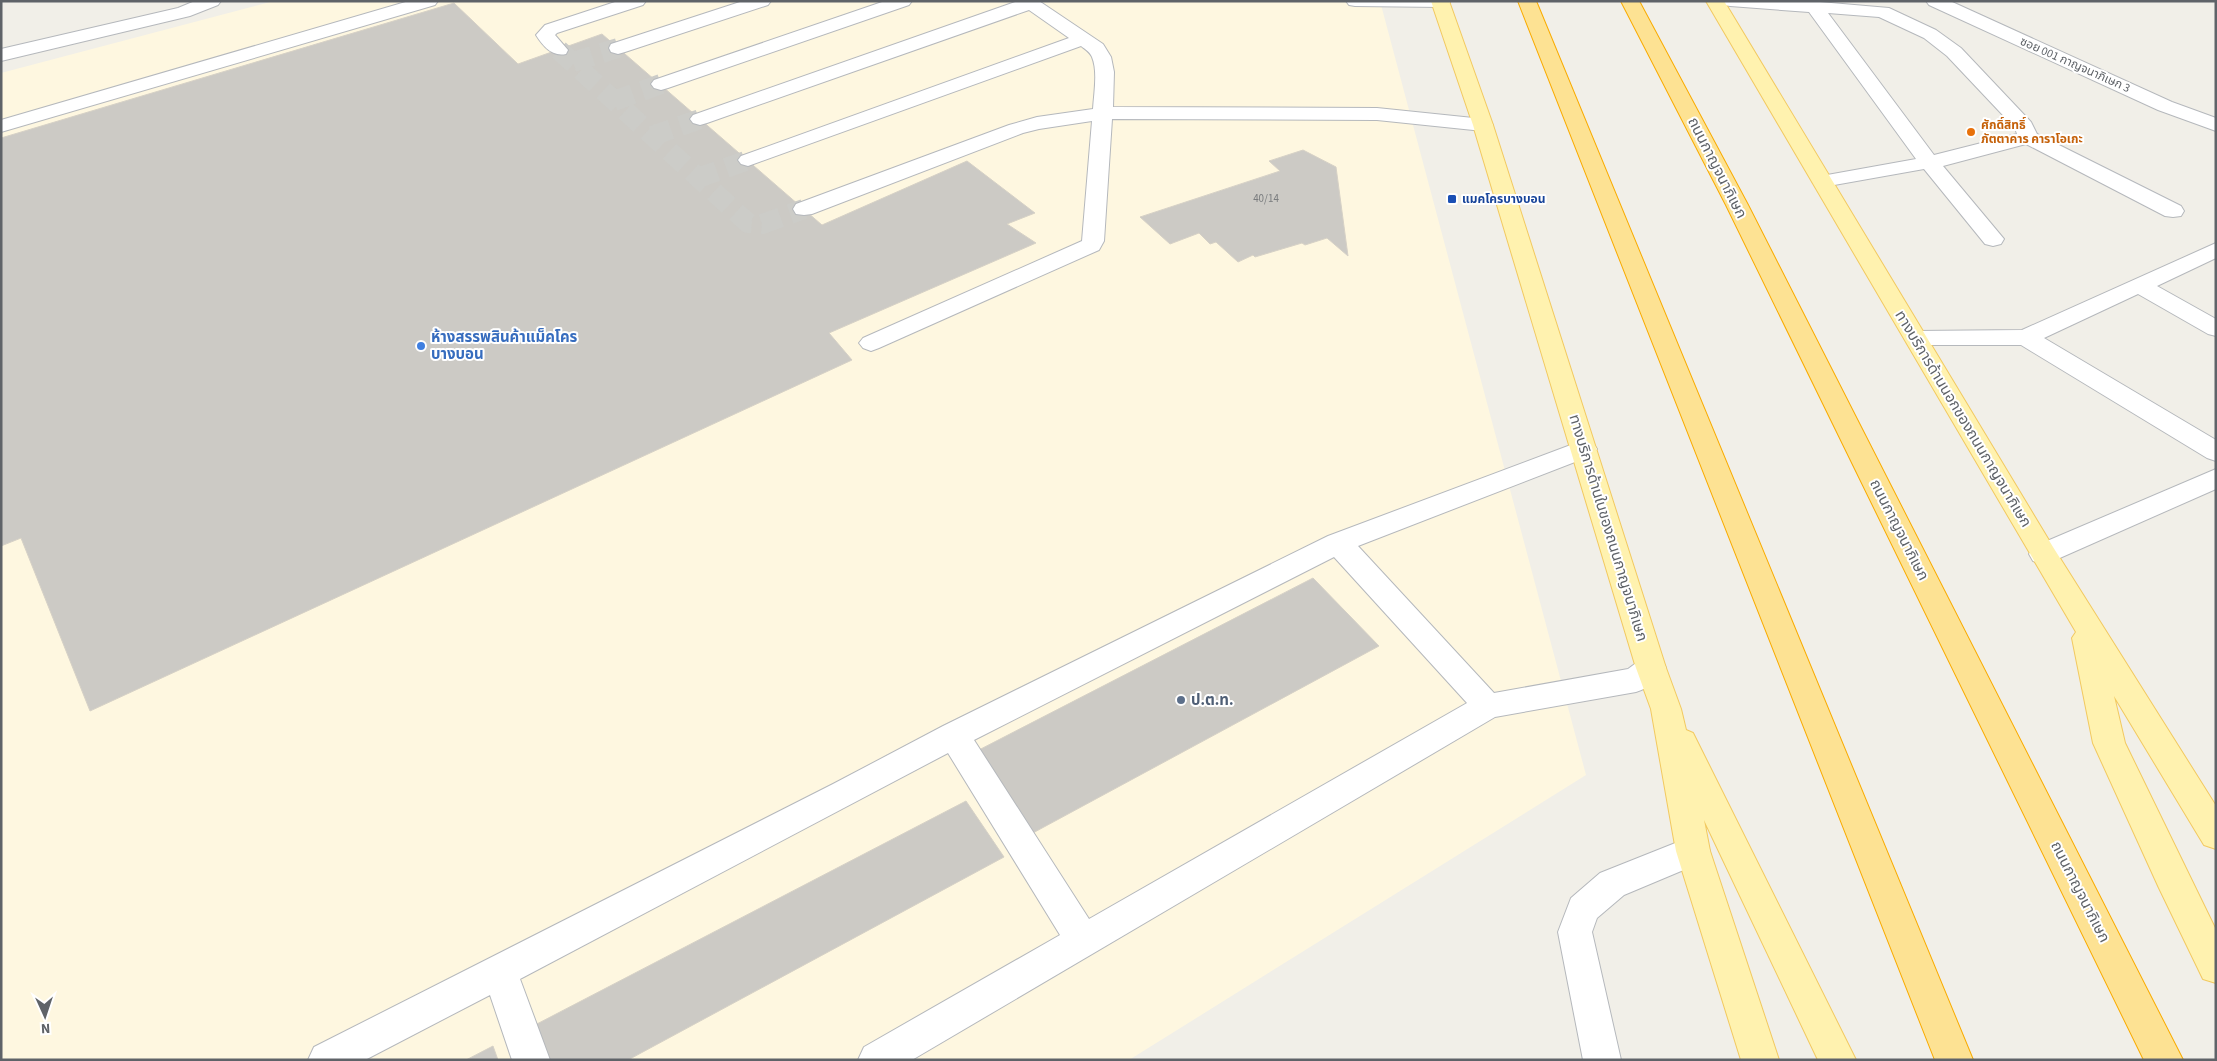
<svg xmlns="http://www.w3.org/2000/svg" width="2217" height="1061" font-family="'Source Sans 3','Noto Sans Thai',sans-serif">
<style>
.commercial{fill:#fef7e0}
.building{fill:#cccac5;stroke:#d6d1c6}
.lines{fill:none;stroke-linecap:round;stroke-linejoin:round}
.minor-tunnel{stroke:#ccccc8;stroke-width:20;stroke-dasharray:20 10;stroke-linecap:butt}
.minor-casing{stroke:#b5b8bc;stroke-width:2}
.major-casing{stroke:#f2c960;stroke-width:2}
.highway-casing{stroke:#f9ab00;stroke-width:2}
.minor{fill:#fff;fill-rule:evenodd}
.major{fill:#fff2af;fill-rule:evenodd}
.highway{fill:#fde293;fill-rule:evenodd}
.food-dot{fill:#e8710a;stroke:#fff;stroke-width:2}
.transit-dot{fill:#1a4fb4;stroke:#fff;stroke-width:2}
.shop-dot{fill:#3f7fe0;stroke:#fff;stroke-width:2}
.service-dot{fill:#5c6f8a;stroke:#fff;stroke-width:2}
.labels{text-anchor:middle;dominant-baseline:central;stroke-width:4;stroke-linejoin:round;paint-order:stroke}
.far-number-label{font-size:11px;fill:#7a7d7f}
.far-street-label{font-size:12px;fill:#5f6368;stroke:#fff}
.far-food-label{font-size:12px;font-weight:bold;fill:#c56008;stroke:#fff;text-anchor:start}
.far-transit-label{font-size:12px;font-weight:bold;fill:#164399;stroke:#fff;text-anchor:start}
.street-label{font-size:15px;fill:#5f6368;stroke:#fff}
.shop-label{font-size:15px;font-weight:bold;fill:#366cbe;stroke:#fff;text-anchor:start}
.service-label{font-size:15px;font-weight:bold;fill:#4e5e75;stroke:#fff;text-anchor:start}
</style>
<rect width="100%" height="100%" fill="#f1efe8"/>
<path class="commercial" d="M 274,1 L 1380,1 L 1586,775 L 1129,1060 L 1,1060 L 1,73 Z"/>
<path class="building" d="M 454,3 L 518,64 L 602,34 L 822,225 L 967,161 L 1035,213 L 1007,224 L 1036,243 L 829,333 L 852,360 L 90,711 L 21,538 L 1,546 L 1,138 Z
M 1303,150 L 1336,167 L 1348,256 L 1327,238 L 1305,245 L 1302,243 L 1255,257 L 1253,255 L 1238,262 L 1216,242 L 1210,244 L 1199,233 L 1170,244 L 1140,217 L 1280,171 L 1269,161 Z
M 1313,578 L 1379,646 L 1031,834 L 973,753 Z
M 966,801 L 1004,857 L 628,1060 L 546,1060 L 533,1026 Z
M 493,1046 L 498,1060 L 466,1060 Z"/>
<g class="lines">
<path class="minor-tunnel" d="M 559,50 L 748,223 L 762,224 L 804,209
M 573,62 L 618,48
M 614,101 L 661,84
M 652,136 L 700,119
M 698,178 L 748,160"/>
<g class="minor-casing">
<path id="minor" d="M 195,1 L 221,1 L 218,5 L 190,16 L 1,61 L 1,49 L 178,8 Z
M 409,1 L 438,1 L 435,5 L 1,132 L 1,120 Z
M 618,1 L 646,1 L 643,5 L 557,33 L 555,35 L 568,50 L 566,54 C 552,57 543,46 536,35 L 545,25 Z
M 743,1 L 771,1 L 768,5 L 625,52 L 618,54 L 611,52 L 609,48 L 611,44 Z
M 885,1 L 912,1 L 909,5 L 668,88 L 661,90 L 654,88 L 651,84 L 654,80 Z
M 1018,1 L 1039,1 L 1103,44 L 1111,57 L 1114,72 L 1113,107 L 1377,108 L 1483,119 L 1490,121 L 1493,125 L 1490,129 L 1483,131 L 1377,120 L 1112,119 L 1104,241 L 1099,250 L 879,348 L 871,351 L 863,348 L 859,343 L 863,338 L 1082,241 L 1092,121 L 1039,129 L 1023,133 L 812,214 L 804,215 L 796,214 L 793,209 L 796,204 L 1009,125 L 1037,117 L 1093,109 C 1094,93 1098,71 1092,57 C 1090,52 1085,49 1081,46 L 748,166 L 741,164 L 738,160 L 741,156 L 1069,38 L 1029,10 L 707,123 L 700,125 L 693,123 L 690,119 L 693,115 Z
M 1346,1 L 1449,1 L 1450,2 L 1447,6 L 1441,7 L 1355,6 L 1349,5 Z
M 1721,1 L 1808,1 L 1889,8 L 1936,30 L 1961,48 L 2031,122 L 2037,134 L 2181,206 L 2184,211 L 2181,216 L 2173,217 L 2165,216 L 2026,144 L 1943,166 L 2004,239 L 2001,244 L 1993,246 L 1985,244 L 1924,169 L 1823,187 L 1816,185 L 1812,181 L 1816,177 L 1916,159 L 1809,12 L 1730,6 L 1724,5 ZM 1828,13 L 1879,17 L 1924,38 L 1947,56 L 2015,128 L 2017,134 L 1934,155 Z
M 1926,1 L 1950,1 L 2172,102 L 2216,118 L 2216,131 L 2158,110 L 1929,5 Z
M 2216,243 L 2216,258 L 2157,286 L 2216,319 L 2216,336 L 2208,334 L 2138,294 L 2044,338 L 2216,440 L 2216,461 L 2207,458 L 2021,345 L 1916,345 L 1908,343 L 1904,338 L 1908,333 L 1916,331 L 2022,330 Z
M 1584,440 L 1593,443 L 1597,449 L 1593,455 L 1358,546 L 1494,693 L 1628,669 C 1640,660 1647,655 1662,660 L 1666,668 C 1659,680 1649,688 1636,692 L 1495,717 L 912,1060 L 858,1060 L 864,1047 L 1060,935 L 948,753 L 520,979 L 550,1060 L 512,1060 L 490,995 L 365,1060 L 308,1060 L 314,1047 L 833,784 L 943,726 L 1328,536 ZM 1334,557 L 1467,703 L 1089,919 L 974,740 Z
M 2216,469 L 2216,489 L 2053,561 L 2043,564 L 2033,561 L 2029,554 L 2033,547 Z
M 1693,836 L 1705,841 L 1710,851 L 1705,861 L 1624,895 L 1597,918 L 1592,932 L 1621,1060 L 1583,1060 L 1558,932 L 1571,898 L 1600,873 Z"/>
</g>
<g class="major-casing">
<path id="major" d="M 1431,1 L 1449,1 L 1493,125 L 1666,668 L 1681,709 L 1686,730 L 1693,733 L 1856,1060 L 1818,1060 L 1704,820 L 1710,851 L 1779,1060 L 1741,1060 L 1676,851 L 1651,709 L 1636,668 L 1473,125 Z
M 1706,1 L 1724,1 L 2053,547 L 2216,806 L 2216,849 L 2204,845 L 2114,696 L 2125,743 L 2216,930 L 2216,983 L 2203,979 L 2159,888 L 2093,743 L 2072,638 L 2076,632 Z"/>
</g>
<g class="highway-casing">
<path id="highway" d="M 1518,1 L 1536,1 L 1973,1060 L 1935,1060 Z
M 1621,1 L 1639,1 L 1748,205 L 2183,1060 L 2144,1060 L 1726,205 Z"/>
</g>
<use href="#minor" class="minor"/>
<use href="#major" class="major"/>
<use href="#highway" class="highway"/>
</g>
<circle class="food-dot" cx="1971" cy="132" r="5"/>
<rect class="transit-dot" x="1447" y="194" width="10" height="10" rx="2.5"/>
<circle class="shop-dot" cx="421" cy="346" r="5"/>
<circle class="service-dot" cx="1181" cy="700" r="5"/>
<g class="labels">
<g class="far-number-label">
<text x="1266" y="198">40/14</text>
</g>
<g class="far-street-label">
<text transform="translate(2075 65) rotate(24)">ซอย 001 กาญจนาภิเษก 3</text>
</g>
<g class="far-food-label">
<text x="1981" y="125">ศักดิ์สิทธิ์<tspan x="1981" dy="14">ภัตตาคาร คาราโอเกะ</tspan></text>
</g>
<g class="far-transit-label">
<text x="1462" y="199">แมคโครบางบอน</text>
</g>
<g class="street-label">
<text transform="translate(1717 168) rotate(63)">ถนนกาญจนาภิเษก</text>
<text transform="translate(1963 419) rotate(59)">ทางบริการด้านนอกของถนนกาญจนาภิเษก</text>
<text transform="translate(1608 528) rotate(73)">ทางบริการด้านในของถนนกาญจนาภิเษก</text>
<text transform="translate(1899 530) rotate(63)">ถนนกาญจนาภิเษก</text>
<text transform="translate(2080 892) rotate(63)">ถนนกาญจนาภิเษก</text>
</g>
<g class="shop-label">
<text x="431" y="337">ห้างสรรพสินค้าแม็คโคร<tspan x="431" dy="17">บางบอน</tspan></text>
</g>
<g class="service-label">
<text x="1191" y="700">ป.ต.ท.</text>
</g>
</g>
<rect width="2217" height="1061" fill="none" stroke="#5f6368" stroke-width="5"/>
<g transform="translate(45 1016) rotate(177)" stroke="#ffffff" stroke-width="4" paint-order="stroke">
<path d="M0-4L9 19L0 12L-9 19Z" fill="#5f6368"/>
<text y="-8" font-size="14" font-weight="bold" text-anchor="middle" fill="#5f6368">N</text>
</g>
</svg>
